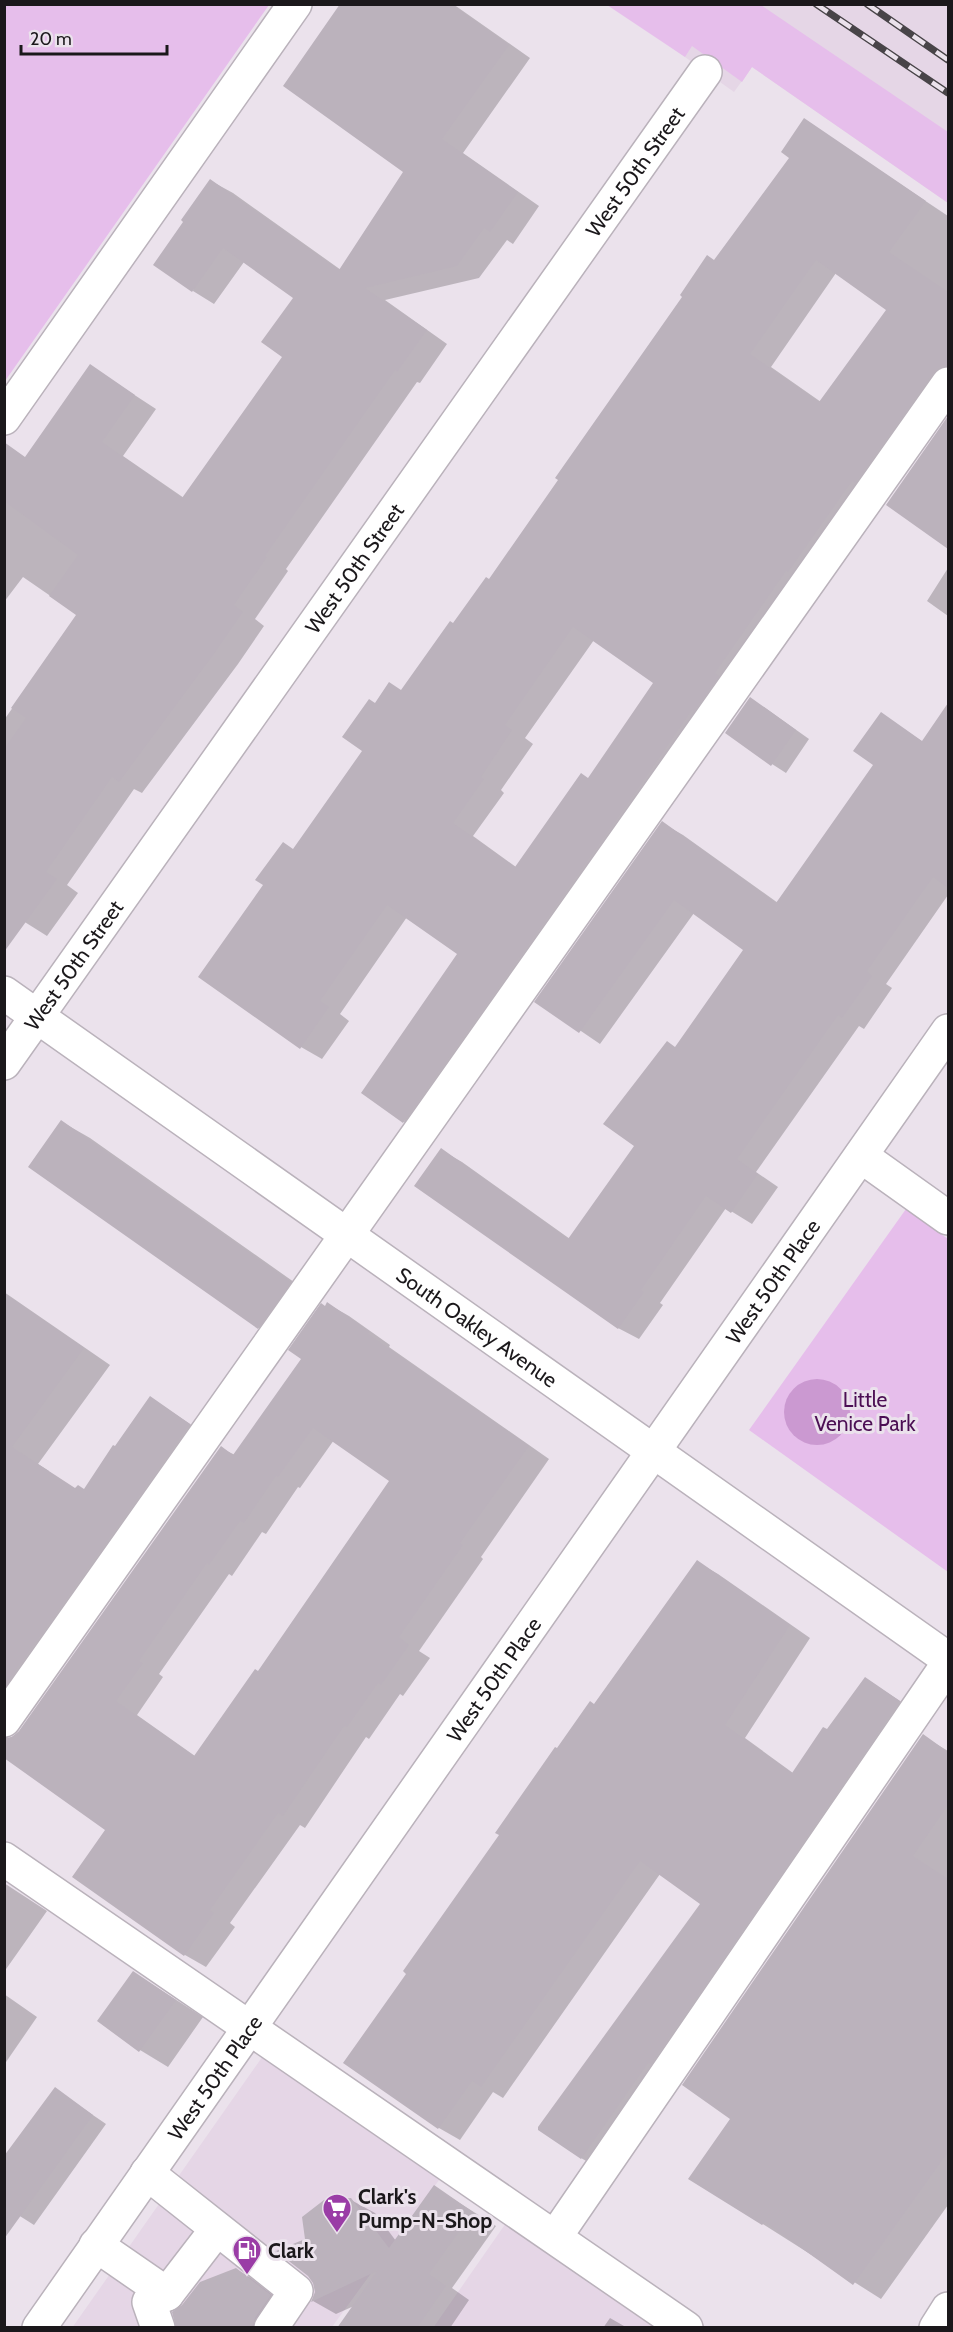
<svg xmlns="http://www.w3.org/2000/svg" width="953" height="2332" font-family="Cabin,sans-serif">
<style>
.built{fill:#e5d6e6}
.green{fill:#e6beeb}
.water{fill:#cb99d1}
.shadow{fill:#0003;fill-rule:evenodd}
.building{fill:#bbb2bc;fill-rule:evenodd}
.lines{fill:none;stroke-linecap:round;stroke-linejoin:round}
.minor-casing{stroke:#bab2bb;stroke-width:36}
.minor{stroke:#fff;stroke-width:33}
.rail-casing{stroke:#484448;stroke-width:7}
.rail{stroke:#ebe2ec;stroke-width:4.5;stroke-dasharray:14;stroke-linecap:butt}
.labels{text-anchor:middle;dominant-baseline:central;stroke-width:6;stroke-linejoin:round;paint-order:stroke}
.street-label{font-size:21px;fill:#1b181b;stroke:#ebe2ec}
.park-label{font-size:21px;fill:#4c0f54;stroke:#ebe2ec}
.poi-label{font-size:21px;font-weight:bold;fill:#1b181b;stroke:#ebe2ec;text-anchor:start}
</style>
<rect width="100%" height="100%" fill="#ebe2ec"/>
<path class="built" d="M 612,5 L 948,5 L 948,203 L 752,67 L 734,92 Z
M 272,2043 L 450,2165 L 332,2327 L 72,2328 Z
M 515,2210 L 686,2328 L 433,2328 Z"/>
<path class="green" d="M 5,4 L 269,5 L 5,381 L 4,5 Z
M 607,5 L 761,5 L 948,132 L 948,203 L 752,67 L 742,82 L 692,46 L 685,57 Z
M 906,1209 L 948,1239 L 948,1572 L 749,1430 Z"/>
<path class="water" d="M784 1412a33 33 0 1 1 66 0a33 33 0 1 1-66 0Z"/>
<path class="shadow" d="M 342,4 L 453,4 L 530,58 L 463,153 L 539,206 L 513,244 L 507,240 L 479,278 L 385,300 L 447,344 L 420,383 L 417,382 L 286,569 L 288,571 L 255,619 L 264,626 L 238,664 L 142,793 L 134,789 L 67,885 L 78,893 L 47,936 L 4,909 L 4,720 L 78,615 L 23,577 L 4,602 L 4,462 L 26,458 L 90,366 L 156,409 L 123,456 L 184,498 L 284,356 L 295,298 L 244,262 L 214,304 L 193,291 L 211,181 L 233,193 L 341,270 L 405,172 Z
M 804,120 L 948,216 L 948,392 L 425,1134 L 404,1122 L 459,954 L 407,917 L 340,1014 L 349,1021 L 322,1059 L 301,1047 L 294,851 L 364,751 L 376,704 L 402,691 L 490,580 L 791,157 ZM 836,273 L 888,310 L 821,402 L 771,367 ZM 594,640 L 655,683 L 589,779 L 516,867 L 473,836 L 504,793 L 501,790 L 533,744 L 525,738 Z
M 948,418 L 948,546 L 888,504 Z
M 948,568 L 948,616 L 927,601 Z
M 948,706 L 948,895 L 886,984 L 892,988 L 864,1029 L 859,1026 L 756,1172 L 778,1187 L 752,1224 L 726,1208 L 660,1303 L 663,1305 L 639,1339 L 618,1328 L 441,1150 L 462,1162 L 570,1239 L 636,1145 L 676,1048 L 745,949 L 694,913 L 600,1044 L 537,1001 L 662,823 L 683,835 L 778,903 L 875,765 L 881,714 L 923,742 Z
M 764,707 L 809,739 L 786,773 L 772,764 Z
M 62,1122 L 90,1138 L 318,1299 L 286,1344 L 258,1327 Z
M 4,1292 L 110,1365 L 38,1464 L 49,1471 L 4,1532 Z
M 328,1304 L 349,1316 L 390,1345 L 389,1347 L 549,1459 L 481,1557 L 483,1559 L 419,1651 L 430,1658 L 403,1696 L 400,1694 L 369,1739 L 366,1737 L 305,1828 L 300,1825 L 230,1923 L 235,1927 L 206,1967 L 185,1955 L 107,1829 L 4,1745 L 4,1597 L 85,1491 L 151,1398 L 211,1438 L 7,1732 L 8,1739 L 20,1732 L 221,1448 L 235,1455 L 303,1359 ZM 334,1440 L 391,1480 L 259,1673 L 195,1756 L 137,1715 L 163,1677 L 159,1674 L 229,1574 L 232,1576 L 262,1532 L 266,1534 L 298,1487 L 300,1488 Z
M 697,1562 L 718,1574 L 810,1638 L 745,1738 L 793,1773 L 827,1731 L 866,1679 L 920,1714 L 602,2170 L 581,2158 L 702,1904 L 660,1874 L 503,2098 L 493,2092 L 460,2140 L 439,2128 L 345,2063 L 408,1973 L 558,1750 L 594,1705 Z
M 923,1736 L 948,1751 L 948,2205 L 881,2299 L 690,2178 L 732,2119 Z
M 4,1883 L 47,1911 L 4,1972 Z
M 134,1973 L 203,2017 L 168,2067 L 140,2050 L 99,2021 Z
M 4,1994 L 37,2017 L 4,2065 Z
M 55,2089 L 106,2124 L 34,2225 L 4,2206 Z
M 434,2187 L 496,2226 L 452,2288 L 469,2300 L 450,2328 L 339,2328 L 354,2306 L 336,2314 L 313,2301 L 316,2292 L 307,2240 L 351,2200 L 375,2213 L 396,2241 Z
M 236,2269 L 251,2278 L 284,2304 L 269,2328 L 177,2328 Z
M 610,2318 L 624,2326 L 627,2328 L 603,2328 Z"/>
<path class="building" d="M 340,4 L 451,4 L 509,45 L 442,139 L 518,192 L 490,232 L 484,228 L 457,266 L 365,288 L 427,330 L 397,372 L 395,370 L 265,556 L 267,557 L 234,605 L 243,612 L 216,651 L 119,782 L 112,777 L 46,872 L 57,879 L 4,952 L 4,749 L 26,718 L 11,708 L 76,615 L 49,596 L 78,555 L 4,501 L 4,442 L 25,457 L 90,364 L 135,395 L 102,442 L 182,498 L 282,357 L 261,342 L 293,298 L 223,248 L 192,292 L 153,265 L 183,222 L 181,220 L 210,179 L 339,270 L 403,172 L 283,86 Z
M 804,118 L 926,201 L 889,252 L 948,292 L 948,365 L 940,367 L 933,373 L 855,483 L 852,481 L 788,572 L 786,571 L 715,673 L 719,676 L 694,711 L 692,710 L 631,799 L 403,1123 L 361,1093 L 457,954 L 387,905 L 320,1001 L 329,1007 L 300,1049 L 198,977 L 263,885 L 255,880 L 283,842 L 293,849 L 362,751 L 342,737 L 369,699 L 375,703 L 389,682 L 401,690 L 450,621 L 453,623 L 486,577 L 489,579 L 558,480 L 555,478 L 682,297 L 680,295 L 707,255 L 714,260 L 789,158 L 781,152 ZM 816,260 L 886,310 L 819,402 L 750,354 ZM 573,627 L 653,683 L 588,778 L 581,773 L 515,867 L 453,823 L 484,779 L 481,777 L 512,730 L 505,725 Z
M 948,416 L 948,549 L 886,505 Z
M 750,697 L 796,730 L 771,766 L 725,733 Z
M 948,703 L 948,888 L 933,877 L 867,971 L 872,976 L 842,1018 L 838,1015 L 737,1159 L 758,1174 L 731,1213 L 706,1196 L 641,1290 L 644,1292 L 618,1329 L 414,1186 L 441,1148 L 568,1239 L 634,1146 L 603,1124 L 667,1041 L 675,1047 L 743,950 L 674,900 L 579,1033 L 534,1002 L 662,821 L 776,903 L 873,765 L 853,751 L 881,712 L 922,741 Z
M 61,1120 L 291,1282 L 258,1329 L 28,1167 Z
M 4,1293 L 84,1348 L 12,1447 L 75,1488 L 78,1485 L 84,1489 L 113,1445 L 115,1446 L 150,1396 L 190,1424 L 4,1687 Z
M 327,1302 L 370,1332 L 368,1334 L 529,1446 L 460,1543 L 463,1545 L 399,1637 L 409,1645 L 381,1685 L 378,1683 L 347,1727 L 344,1726 L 283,1816 L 278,1813 L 210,1910 L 214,1913 L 184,1956 L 72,1877 L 105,1830 L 4,1758 L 4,1738 L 12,1737 L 19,1731 L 221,1446 L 233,1455 L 301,1359 L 288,1350 L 321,1303 L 325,1306 ZM 313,1428 L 389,1481 L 258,1671 L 255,1669 L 194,1756 L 116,1701 L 143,1663 L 139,1661 L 207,1563 L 209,1565 L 240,1521 L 244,1523 L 276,1476 L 278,1477 Z
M 697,1560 L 790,1625 L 725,1725 L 792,1773 L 823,1727 L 827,1729 L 865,1677 L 900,1701 L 651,2064 L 648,2063 L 581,2159 L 538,2130 L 538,2127 L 700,1904 L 640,1861 L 481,2087 L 472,2081 L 438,2129 L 343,2063 L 406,1974 L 403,1971 L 499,1835 L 495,1833 L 555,1747 L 557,1748 L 590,1701 L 594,1704 Z
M 923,1734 L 948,1752 L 948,1805 L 913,1856 L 948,1879 L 948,2152 L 853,2285 L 765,2222 L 762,2225 L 688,2179 L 730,2119 L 682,2085 Z
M 133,1971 L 176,2000 L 139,2052 L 97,2021 Z
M 55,2087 L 93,2115 L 4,2239 L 4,2156 Z
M 434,2185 L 473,2212 L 429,2274 L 446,2286 L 417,2328 L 337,2328 L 377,2271 L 311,2302 L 315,2292 L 313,2283 L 308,2276 L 276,2251 L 305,2239 L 302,2217 L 324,2200 L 351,2198 L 389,2248 Z
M 236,2268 L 271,2295 L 255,2318 L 252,2328 L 176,2328 L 172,2312 L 182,2305 L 200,2282 Z"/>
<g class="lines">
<g class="minor-casing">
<g id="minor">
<path d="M 4,418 L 295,4"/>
<path id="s1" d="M 4,993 L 948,1659"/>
<path id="s2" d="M 4,1063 L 705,72"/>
<path d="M 861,1156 L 948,1218"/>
<path d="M 4,1720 L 948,384"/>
<path d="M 4,1859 L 686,2328"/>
<path d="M 147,2173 L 296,2291 L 271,2328"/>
<path d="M 555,2237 L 948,1664"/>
<path d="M 96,2245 L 167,2294 L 217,2229"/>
<path id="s3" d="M 39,2328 L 948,1031"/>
<path d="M 158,2328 L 149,2302 L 167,2294"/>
<path d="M 936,2328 L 948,2309"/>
</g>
</g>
<use href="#minor" class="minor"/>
<g class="rail-casing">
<path id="rail" d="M 816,4 L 948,93
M 867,4 L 948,60"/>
</g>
<use href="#rail" class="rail"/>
</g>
<defs>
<g id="supermarket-pin" transform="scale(1.5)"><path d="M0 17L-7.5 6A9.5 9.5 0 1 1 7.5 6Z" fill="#9a3ca6" stroke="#ebe2ec"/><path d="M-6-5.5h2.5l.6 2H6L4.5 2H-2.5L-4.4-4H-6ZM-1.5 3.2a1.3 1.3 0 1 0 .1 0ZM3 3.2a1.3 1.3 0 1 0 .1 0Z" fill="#fff"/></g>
<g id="fuel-pin" transform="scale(1.5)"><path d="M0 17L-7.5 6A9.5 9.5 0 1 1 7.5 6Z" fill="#9a3ca6" stroke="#ebe2ec"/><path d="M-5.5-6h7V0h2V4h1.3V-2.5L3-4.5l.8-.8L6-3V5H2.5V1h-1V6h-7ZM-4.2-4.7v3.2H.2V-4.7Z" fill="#fff"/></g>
</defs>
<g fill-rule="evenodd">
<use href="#supermarket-pin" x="337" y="2208"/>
<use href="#fuel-pin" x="247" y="2250"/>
</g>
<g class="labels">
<g class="street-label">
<text stroke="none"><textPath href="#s2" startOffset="1092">West 50th Street</textPath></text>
<text stroke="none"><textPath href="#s2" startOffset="606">West 50th Street</textPath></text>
<text stroke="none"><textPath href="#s2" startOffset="120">West 50th Street</textPath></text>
<text stroke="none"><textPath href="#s3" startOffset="1278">West 50th Place</textPath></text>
<text stroke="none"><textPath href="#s1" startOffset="579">South Oakley Avenue</textPath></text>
<text stroke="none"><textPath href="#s3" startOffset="792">West 50th Place</textPath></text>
<text stroke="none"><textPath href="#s3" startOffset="306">West 50th Place</textPath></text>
</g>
<g class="park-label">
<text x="865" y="1399">Little<tspan x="865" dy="24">Venice Park</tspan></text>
</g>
<g class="poi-label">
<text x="358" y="2196">Clark's<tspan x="358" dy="24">Pump-N-Shop</tspan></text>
<text x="268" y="2250">Clark</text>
</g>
</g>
<rect width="953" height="2332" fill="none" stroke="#1b181b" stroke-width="12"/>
<path d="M21 45v9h146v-9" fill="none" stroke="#1b181b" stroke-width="3"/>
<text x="30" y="45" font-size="18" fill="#1b181b" stroke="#ebe2ec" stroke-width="4.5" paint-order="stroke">20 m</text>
</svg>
